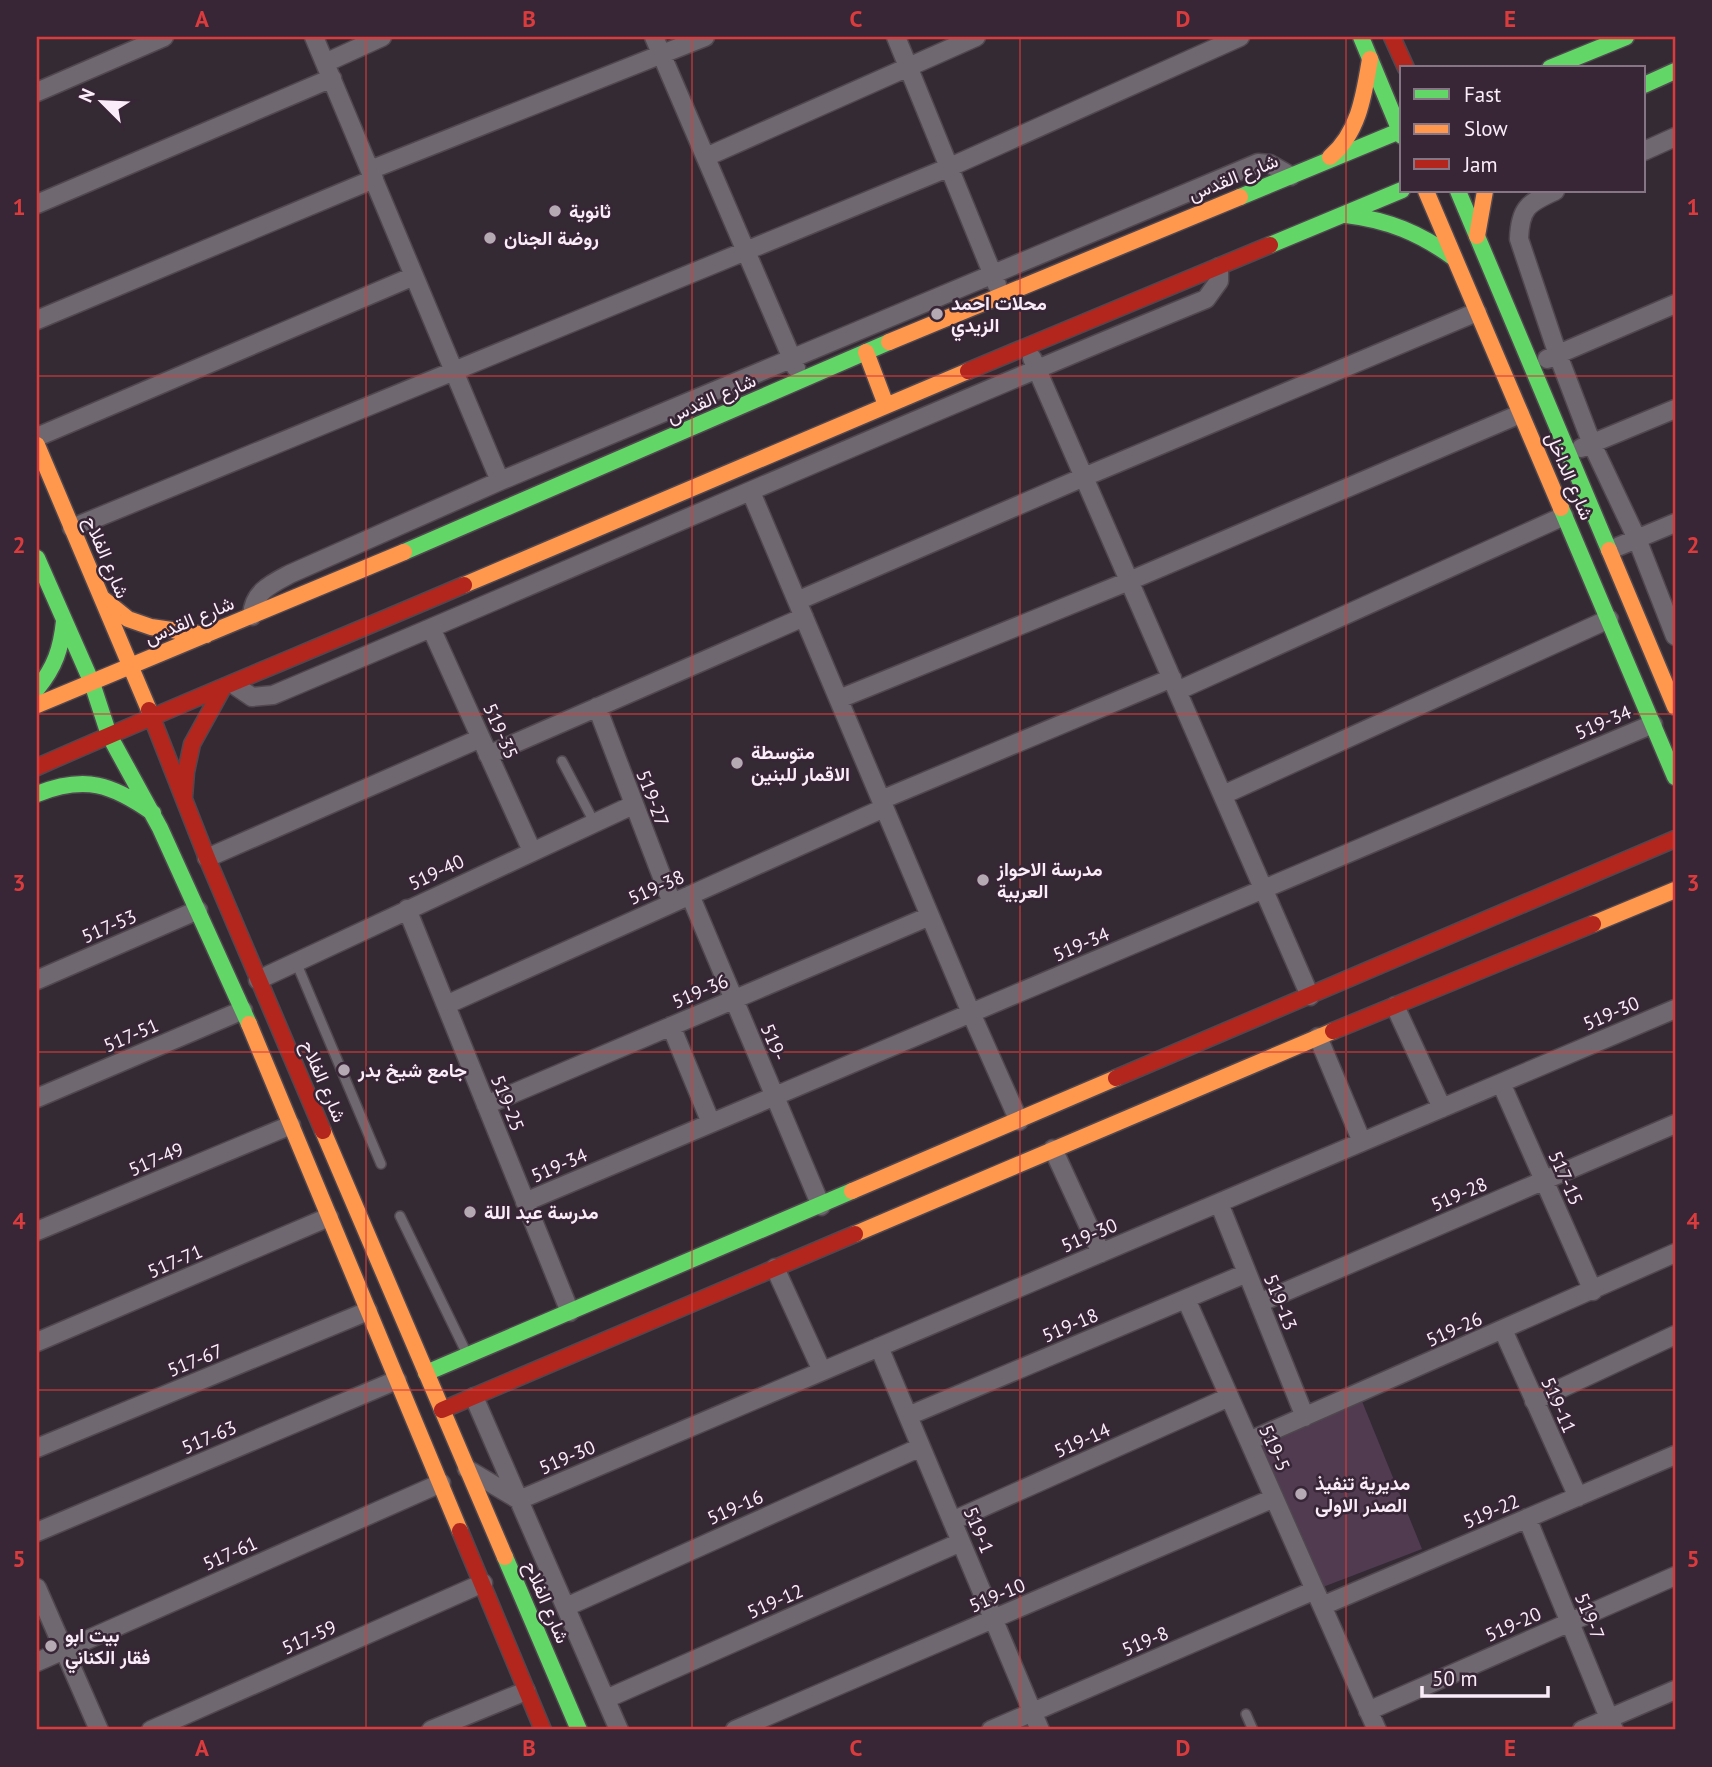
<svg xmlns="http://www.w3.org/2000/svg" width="1712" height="1767" font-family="'PT Sans',Vazirmatn,sans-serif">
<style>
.grass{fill:#513b51}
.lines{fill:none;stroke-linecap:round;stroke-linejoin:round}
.lane-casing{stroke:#50474f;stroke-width:12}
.street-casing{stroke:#50474f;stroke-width:21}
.fast-casing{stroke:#50474f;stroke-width:19}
.slow-casing{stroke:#50474f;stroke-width:19}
.jam-casing{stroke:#50474f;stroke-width:19}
.lane{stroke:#706870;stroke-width:9}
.street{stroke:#706870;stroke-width:18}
.fast{stroke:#63d668;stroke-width:16}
.slow{stroke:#ff974d;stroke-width:16}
.jam{stroke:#b3261e;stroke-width:16}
.grid{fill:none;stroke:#da3c3d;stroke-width:2;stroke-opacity:0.55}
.poi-dot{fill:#b5a9b4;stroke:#382637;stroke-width:2.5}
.labels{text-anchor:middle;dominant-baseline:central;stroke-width:5;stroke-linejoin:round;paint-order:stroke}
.street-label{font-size:19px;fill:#faedf9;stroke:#382637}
.poi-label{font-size:19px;font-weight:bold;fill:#faedf9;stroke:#382637;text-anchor:start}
.neatline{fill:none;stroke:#da3c3d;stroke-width:2.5}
.grid-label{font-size:23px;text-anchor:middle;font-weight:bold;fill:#da3c3d}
</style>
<rect width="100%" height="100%" fill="#342a34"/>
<path class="grass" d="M 1359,1394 L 1422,1549 L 1315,1590 L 1249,1441 Z"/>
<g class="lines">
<g class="lane-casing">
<path id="lane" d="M 562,761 L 594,822
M 296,962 L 381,1164
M 400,1216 L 467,1354
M 1246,1714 L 1253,1730"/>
</g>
<g class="street-casing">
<path id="street" d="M 314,37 L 500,481
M 654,37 L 796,368
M 896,37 L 997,285
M 325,63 L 382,37
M 37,92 L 164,37
M 1644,151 L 1675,137
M 706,157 L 976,37
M 370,170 L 705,37
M 1555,191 C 1528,203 1520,208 1519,239 L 1558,355 L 1592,444 L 1637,539 L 1675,636
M 37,204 L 332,78
M 37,320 L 374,179
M 1032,358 L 1310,996
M 1547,359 L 1675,304
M 37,437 L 414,276
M 1581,448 L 1675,409
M 751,492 L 971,1013 L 1019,1121
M 72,528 L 950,167 L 1240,37
M 1610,550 L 1675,523
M 797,601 L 1084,477 L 1477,312
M 252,616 C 253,592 271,584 290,574 L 500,481 L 1258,163 L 1270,164 L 1291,176
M 431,628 L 532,851
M 233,684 L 252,697 L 273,695 C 584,564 893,427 1206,299 L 1219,281 L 1219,267
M 1177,691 L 1564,516
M 839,699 L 1129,581 L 1520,414
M 597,707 L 672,903
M 488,755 L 804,617
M 1223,795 L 1609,619
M 881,800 L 1172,678
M 207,858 L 481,738
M 690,895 L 821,1206
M 407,909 L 570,1312
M 37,980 L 198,910
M 258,980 L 633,805
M 446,1005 L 884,808
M 1395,1006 L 1442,1108
M 671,1026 L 711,1123
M 1318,1037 L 1362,1142
M 1501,1083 L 1593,1291
M 37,1098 L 243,1010
M 486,1105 L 930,916
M 1053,1149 L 1101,1253
M 525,1202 L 1653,724
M 1219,1203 L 1305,1417
M 37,1231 L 291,1125
M 775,1268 L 822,1371
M 1186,1299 L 1377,1730
M 1259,1303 L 1675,1124
M 1503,1330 L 1578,1497
M 37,1342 L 329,1217
M 879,1347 L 1040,1730
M 474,1397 L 619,1730
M 1534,1401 L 1675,1335
M 908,1416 L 1247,1273
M 1249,1441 L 1675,1253
M 37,1448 L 368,1311
M 467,1469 L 519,1500 L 1675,1009
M 1527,1518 L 1614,1730
M 952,1521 L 1229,1397
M 37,1532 L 397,1380
M 37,1588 L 99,1730
M 1322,1606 L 1675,1455
M 566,1607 L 921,1447
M 37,1662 L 441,1483
M 606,1699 L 961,1542
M 1368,1711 L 1675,1576
M 151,1730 L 483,1583
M 431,1730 L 526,1691
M 735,1730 L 1274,1498
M 991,1730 L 1315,1590
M 1582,1730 L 1675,1690"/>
</g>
<g class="fast-casing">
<path id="fast" d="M 1361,37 L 1402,136
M 1550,68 L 1626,37
M 1644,85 L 1675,71
M 1458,191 L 1609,550
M 1240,197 L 1402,130
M 1346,215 C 1388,220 1420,233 1454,258
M 1270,245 L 1402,190
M 1561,508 L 1675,777
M 404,552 L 889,342
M 37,558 L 92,683 L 109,735 L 160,828 L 249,1024
M 37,689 C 55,667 61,649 64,621
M 37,794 C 85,775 112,784 153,813
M 426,1373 L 852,1191
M 505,1557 L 579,1730"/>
</g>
<g class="slow-casing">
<path id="slow" d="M 1330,157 C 1359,132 1364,95 1370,59
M 1426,191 L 1561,508
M 1477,236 L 1485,191
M 889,342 L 1240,197
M 866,352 L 886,405
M 37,445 L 149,710
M 1609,550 L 1675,707
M 464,585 L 968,371
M 102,598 L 128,619 L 151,627 L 206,635
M 37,705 L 404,552
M 1593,924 L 1675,890
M 249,1024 L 460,1531
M 323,1131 L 505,1557
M 852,1191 L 1116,1078
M 855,1234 L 1333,1031"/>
</g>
<g class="jam-casing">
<path id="jam" d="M 1392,37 L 1406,68
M 968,371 L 1270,245
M 149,710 L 207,858 L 323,1131
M 37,767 C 179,704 322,646 464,585
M 184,797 L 186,772 L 192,744 L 223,688
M 1333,1031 L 1593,924
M 1116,1078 L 1675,839
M 442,1410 L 855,1234
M 460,1531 L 543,1730"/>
</g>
<use href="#lane" class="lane"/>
<use href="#street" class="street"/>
<use href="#fast" class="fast"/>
<use href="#slow" class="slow"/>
<use href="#jam" class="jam"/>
</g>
<path class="grid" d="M 366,37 L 366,1730M 692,37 L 692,1730M 1020,37 L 1020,1730M 1346,37 L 1346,1730M 37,376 L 1675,376M 37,714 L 1675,714M 37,1052 L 1675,1052M 37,1390 L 1675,1390"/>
<g class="poi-dot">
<circle cx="555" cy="211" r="7"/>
<circle cx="490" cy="238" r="7"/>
<circle cx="937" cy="314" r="7"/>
<circle cx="737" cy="763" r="7"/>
<circle cx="983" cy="880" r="7"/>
<circle cx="344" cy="1070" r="7"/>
<circle cx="470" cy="1212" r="7"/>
<circle cx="1301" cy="1494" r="7"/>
<circle cx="51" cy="1646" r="7"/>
</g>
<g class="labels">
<g class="street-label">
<text transform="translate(1233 177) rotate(-22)">شارع القدس</text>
<text transform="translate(711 398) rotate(-24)">شارع القدس</text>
<text transform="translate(1570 476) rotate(67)">شارع الداخل</text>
<text transform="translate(107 557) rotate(67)">شارع الفلاح</text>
<text transform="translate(189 620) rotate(-23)">شارع القدس</text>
<text transform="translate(1603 722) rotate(-23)">519-34</text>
<text transform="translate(501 731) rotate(66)">519-35</text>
<text transform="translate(653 798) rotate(69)">519-27</text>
<text transform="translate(436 872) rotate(-25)">519-40</text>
<text transform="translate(656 887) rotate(-24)">519-38</text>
<text transform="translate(109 926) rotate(-23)">517-53</text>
<text transform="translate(1081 944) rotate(-23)">519-34</text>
<text transform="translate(700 991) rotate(-23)">519-36</text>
<text transform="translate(1611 1013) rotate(-23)">519-30</text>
<text transform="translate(131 1035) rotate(-23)">517-51</text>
<text transform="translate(774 1042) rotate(67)">519-</text>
<text transform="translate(324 1081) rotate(67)">شارع الفلاح</text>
<text transform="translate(508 1103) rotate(68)">519-25</text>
<text transform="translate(156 1159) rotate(-23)">517-49</text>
<text transform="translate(559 1165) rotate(-23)">519-34</text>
<text transform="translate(1566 1178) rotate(66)">517-15</text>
<text transform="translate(1459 1194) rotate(-23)">519-28</text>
<text transform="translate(1089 1235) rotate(-23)">519-30</text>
<text transform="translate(175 1261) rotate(-23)">517-71</text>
<text transform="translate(1281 1302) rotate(68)">519-13</text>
<text transform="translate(1070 1325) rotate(-23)">519-18</text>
<text transform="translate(1454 1329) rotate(-24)">519-26</text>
<text transform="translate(195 1360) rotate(-22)">517-67</text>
<text transform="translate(1559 1405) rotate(66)">519-11</text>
<text transform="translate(209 1437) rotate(-23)">517-63</text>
<text transform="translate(1082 1440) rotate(-24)">519-14</text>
<text transform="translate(1275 1448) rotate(66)">519-5</text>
<text transform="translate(567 1457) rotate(-23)">519-30</text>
<text transform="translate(735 1507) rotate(-24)">519-16</text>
<text transform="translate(1491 1511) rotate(-23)">519-22</text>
<text transform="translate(979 1530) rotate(67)">519-1</text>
<text transform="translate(230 1553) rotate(-24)">517-61</text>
<text transform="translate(997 1595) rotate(-23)">519-10</text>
<text transform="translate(775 1601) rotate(-24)">519-12</text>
<text transform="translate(547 1602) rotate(67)">شارع الفلاح</text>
<text transform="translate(1590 1616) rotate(68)">519-7</text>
<text transform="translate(1513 1624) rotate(-24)">519-20</text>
<text transform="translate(309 1637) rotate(-24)">517-59</text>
<text transform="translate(1145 1641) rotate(-23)">519-8</text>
</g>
<g class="poi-label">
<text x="569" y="211">ثانوية</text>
<text x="504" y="238">روضة الجنان</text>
<text x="951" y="303">محلات احمد<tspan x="951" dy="22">الزيدي</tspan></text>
<text x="751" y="752">متوسطة<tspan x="751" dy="22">الاقمار للبنين</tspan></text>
<text x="997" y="869">مدرسة الاحواز<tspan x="997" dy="22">العربية</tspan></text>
<text x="358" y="1070">جامع شيخ بدر</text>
<text x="484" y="1212">مدرسة عبد اللة</text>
<text x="1315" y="1483">مديرية تنفيذ<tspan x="1315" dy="22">الصدر الاولى</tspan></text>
<text x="65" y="1635">بيت ابو<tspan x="65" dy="22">فقار الكناني</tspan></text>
</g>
</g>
<rect width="1712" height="1767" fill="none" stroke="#382637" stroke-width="77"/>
<rect x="1400" y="66" width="245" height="126" fill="#382637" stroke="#867685" stroke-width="2"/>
<rect x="1414" y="89" width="35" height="10" fill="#63d668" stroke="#867685" stroke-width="2"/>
<text x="1464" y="102" font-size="21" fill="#faedf9">Fast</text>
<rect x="1414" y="124" width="35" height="10" fill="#ff974d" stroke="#867685" stroke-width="2"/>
<text x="1464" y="136" font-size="21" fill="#faedf9">Slow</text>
<rect x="1414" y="159" width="35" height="10" fill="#b3261e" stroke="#867685" stroke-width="2"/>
<text x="1464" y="172" font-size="21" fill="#faedf9">Jam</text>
<g transform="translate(102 102) rotate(294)" stroke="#382637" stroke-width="5" paint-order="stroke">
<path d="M0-5L12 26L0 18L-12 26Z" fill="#faedf9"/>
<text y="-10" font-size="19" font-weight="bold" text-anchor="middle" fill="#faedf9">N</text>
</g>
<path d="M1422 1686v10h126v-10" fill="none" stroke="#faedf9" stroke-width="3.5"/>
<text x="1432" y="1686" font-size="21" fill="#faedf9" stroke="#382637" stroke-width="5" paint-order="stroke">50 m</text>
<rect x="38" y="38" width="1636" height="1690" class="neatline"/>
<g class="grid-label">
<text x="202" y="27">A</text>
<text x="529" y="27">B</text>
<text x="856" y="27">C</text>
<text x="1183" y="27">D</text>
<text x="1510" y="27">E</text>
<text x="19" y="215">1</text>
<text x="1693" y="215">1</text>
<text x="19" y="553">2</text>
<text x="1693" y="553">2</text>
<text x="19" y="891">3</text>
<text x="1693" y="891">3</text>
<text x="19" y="1229">4</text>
<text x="1693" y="1229">4</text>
<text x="19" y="1567">5</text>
<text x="1693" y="1567">5</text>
<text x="202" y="1756">A</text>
<text x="529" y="1756">B</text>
<text x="856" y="1756">C</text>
<text x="1183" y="1756">D</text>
<text x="1510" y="1756">E</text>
</g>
</svg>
